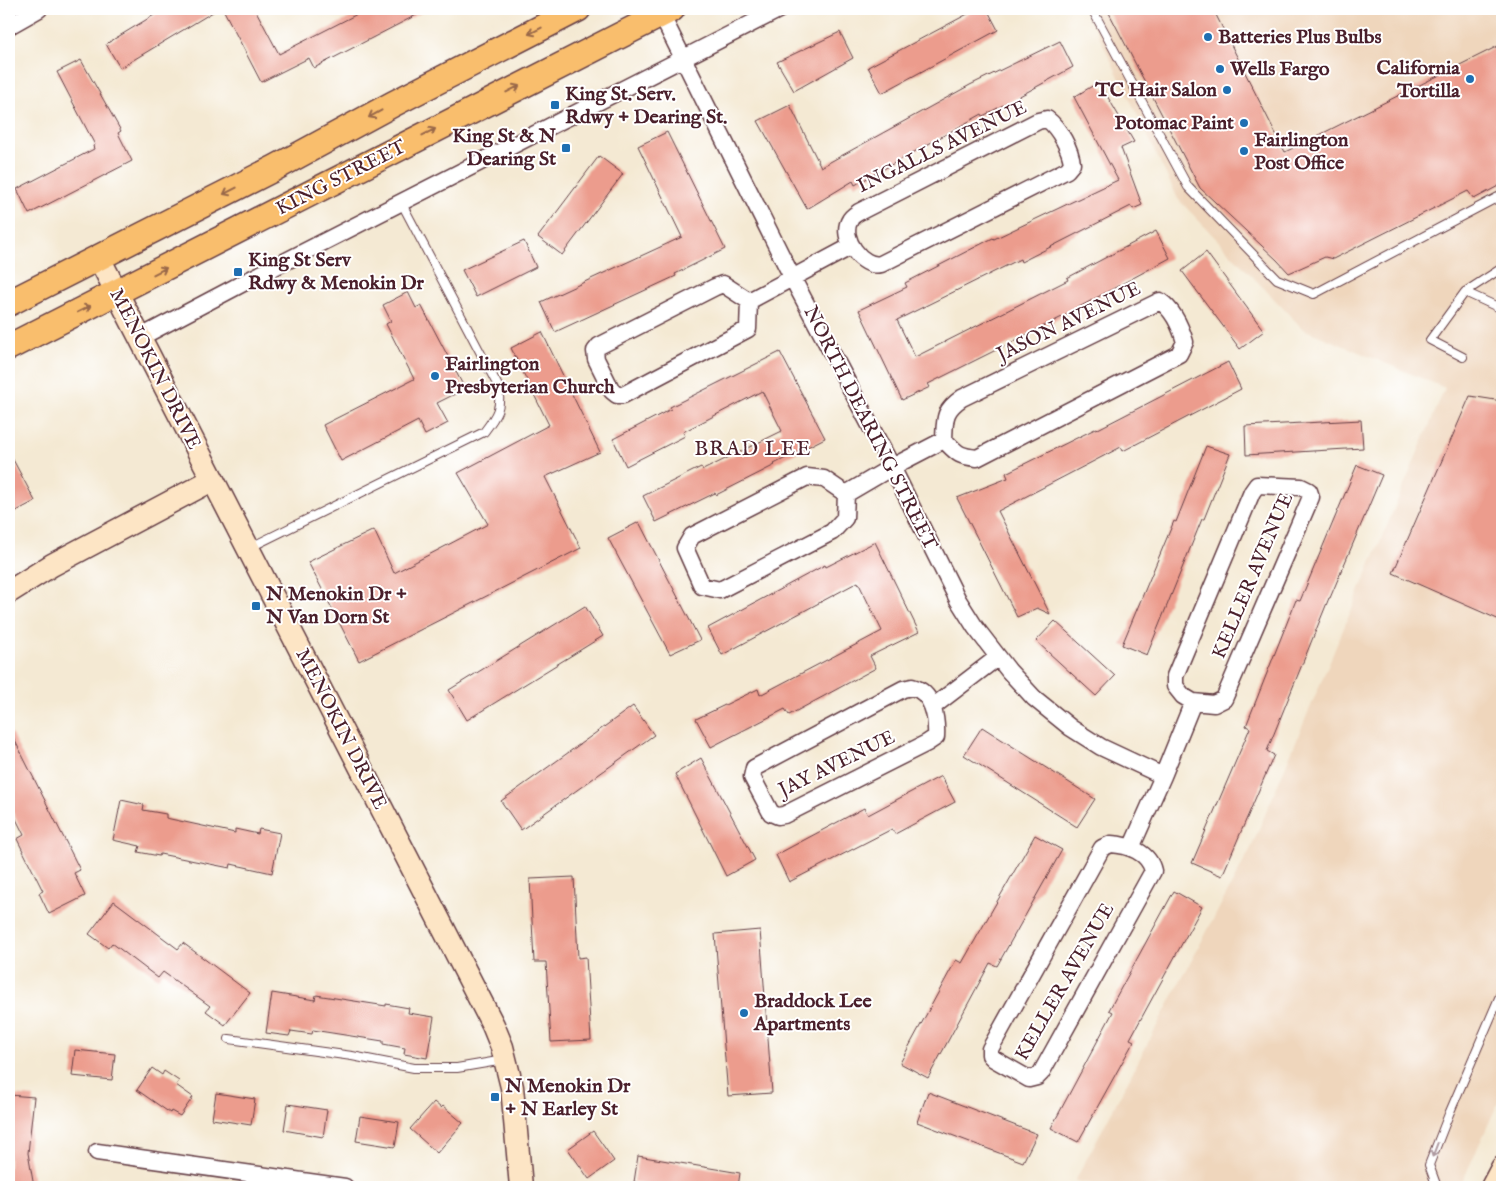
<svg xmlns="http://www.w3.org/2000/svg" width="1511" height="1196" font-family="'IM FELL English',serif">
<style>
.built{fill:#efd6bc}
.building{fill:#ec9c8d}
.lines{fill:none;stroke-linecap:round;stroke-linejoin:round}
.lane-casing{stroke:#643d44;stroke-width:10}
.street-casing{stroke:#643d44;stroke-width:19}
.secondary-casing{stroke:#643d44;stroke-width:25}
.primary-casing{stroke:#643d44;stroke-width:28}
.lane{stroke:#fff;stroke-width:8}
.street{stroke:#fff;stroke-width:16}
.secondary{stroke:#fde5c5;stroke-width:22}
.primary{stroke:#f9be6d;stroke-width:25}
.oneway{stroke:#996749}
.oneway2{stroke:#ae9aa0}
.poi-dot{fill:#1f6fb2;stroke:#fff;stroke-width:2}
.labels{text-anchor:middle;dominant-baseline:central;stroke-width:4;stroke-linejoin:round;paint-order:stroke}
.poi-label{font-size:20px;font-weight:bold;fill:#4a1f2b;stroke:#fff;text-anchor:start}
.street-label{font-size:20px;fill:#4a1f2b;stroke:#fff}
.neighbourhood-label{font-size:21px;letter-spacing:1px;fill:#4a1f2b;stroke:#fff}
</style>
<rect width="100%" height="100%" fill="#fff"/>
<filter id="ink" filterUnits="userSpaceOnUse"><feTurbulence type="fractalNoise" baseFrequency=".02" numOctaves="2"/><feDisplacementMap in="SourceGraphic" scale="10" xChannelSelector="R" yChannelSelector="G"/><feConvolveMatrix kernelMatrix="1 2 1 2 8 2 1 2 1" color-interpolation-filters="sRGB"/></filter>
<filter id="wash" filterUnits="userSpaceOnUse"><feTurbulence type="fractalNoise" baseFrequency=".0096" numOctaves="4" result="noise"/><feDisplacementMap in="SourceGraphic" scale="20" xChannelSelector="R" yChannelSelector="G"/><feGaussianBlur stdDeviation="1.12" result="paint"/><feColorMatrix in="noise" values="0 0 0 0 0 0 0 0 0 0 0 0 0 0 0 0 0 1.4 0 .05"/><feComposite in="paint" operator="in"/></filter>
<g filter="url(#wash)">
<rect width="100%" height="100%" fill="#f4e9d3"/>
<path class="built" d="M 1086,9 L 1502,9 L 1502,1094 L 1460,1187 L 1113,1187 L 1075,1181 L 1251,848 L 1445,388 L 1303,329 L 1178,199 Z"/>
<g id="blocks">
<path class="building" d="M 164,9 L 218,9 L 120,68 L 106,44 Z
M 223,9 L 255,9 L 279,54 L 367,9 L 428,9 L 314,68 L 309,58 L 261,82 Z
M 977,9 L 987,9 L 998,30 L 882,93 L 868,67 Z
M 1107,9 L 1213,9 L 1285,152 L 1502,44 L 1502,184 L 1474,199 L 1468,191 L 1333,259 L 1325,257 L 1289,273 L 1277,260 L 1200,188 Z
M 840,32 L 853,58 L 794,91 L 777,62 Z
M 1060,41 L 1073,67 L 983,116 L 982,114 L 855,185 L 853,181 L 807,209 L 758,121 L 790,105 L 821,167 L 970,85 Z
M 81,60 L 121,131 L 118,133 L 132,161 L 29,214 L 17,189 L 94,149 L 93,146 L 95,145 L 57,72 Z
M 1099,82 L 1134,142 L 1121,148 L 1142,205 L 1133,209 L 1131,206 L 1021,262 L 1020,259 L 897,320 L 915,357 L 1068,280 L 1067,278 L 1156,231 L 1170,258 L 1070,312 L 1070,313 L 928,384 L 930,387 L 902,400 L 859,310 L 907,287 L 905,283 L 993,238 L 994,239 L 1118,180 L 1074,97 Z
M 667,132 L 725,249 L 675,274 L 676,276 L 555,332 L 541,302 L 682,237 L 638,146 Z
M 599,156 L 623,174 L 562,255 L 538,237 Z
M 524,241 L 536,267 L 476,297 L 462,270 Z
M 1206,252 L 1264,331 L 1240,349 L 1182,271 Z
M 408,292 L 416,308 L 421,305 L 465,389 L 437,403 L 448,423 L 425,435 L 418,421 L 341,461 L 323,425 L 414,379 L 386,324 L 391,321 L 383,305 Z
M 542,332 L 600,452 L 545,477 L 581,548 L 359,661 L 308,562 L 374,530 L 394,573 L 488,524 L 458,473 L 549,425 L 511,348 Z
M 780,352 L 825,438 L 774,464 L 775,465 L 716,495 L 715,493 L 656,522 L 643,496 L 701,467 L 703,470 L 782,431 L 762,391 L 683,432 L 685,436 L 626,466 L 613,439 L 671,409 L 670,407 Z
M 1228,362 L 1241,389 L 1123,451 L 1121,447 L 998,511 L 1050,614 L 1037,608 L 1017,617 L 957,498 L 1008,478 L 1006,473 L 1097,428 L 1098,429 Z
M 1470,396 L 1502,401 L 1502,621 L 1393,573 Z
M 1361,420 L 1363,448 L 1246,455 L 1245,426 Z
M 1206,446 L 1230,454 L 1204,519 L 1202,519 L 1147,655 L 1122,645 L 1174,521 L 1176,522 Z
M 9,452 L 35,501 L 9,515 Z
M 1357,465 L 1382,475 L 1330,598 L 1329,598 L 1267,751 L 1274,755 L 1222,876 L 1192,863 L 1250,728 L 1246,726 L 1296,600 L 1300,601 Z
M 639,522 L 700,640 L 670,654 L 608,538 Z
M 875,542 L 919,632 L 870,656 L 876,668 L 789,715 L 785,709 L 711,747 L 696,719 L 758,689 L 760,695 L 882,631 L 858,582 L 722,655 L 708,628 L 825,565 L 826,567 Z
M 585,606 L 603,636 L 467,720 L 449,690 Z
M 1055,621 L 1115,676 L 1096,696 L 1036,641 Z
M 633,706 L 654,735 L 521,830 L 501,801 Z
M 982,727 L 1095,799 L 1077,827 L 964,755 Z
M 9,729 L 80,870 L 74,873 L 85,896 L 49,914 L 39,893 L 43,891 L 17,839 L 24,835 L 9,805 Z
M 701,758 L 755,860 L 726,876 L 675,774 Z
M 941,776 L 955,802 L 895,834 L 892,829 L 789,882 L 776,855 L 864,808 L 868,815 Z
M 121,800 L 144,805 L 143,810 L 166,814 L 166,818 L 235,833 L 235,829 L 258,834 L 259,829 L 280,833 L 272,873 L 231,864 L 230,868 L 160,854 L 159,856 L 138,852 L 140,846 L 113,840 Z
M 1035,835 L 1062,850 L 997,966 L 990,963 L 928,1078 L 900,1063 L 956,960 L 962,963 Z
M 574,877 L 578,958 L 586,957 L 591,1040 L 551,1042 L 546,962 L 534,962 L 530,879 Z
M 1174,891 L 1202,907 L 1130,1039 L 1134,1041 L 1078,1142 L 1051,1128 L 1113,1012 L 1109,1010 Z
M 114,901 L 178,949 L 183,943 L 250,993 L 225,1025 L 206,1011 L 210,1006 L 163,972 L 158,978 L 112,943 L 108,948 L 89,934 Z
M 760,930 L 772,1093 L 728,1096 L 715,934 Z
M 272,993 L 315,1000 L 316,995 L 386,1006 L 386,1004 L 409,1008 L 408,1013 L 434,1017 L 427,1058 L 404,1054 L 405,1048 L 383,1044 L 383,1041 L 313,1030 L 312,1034 L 291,1031 L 289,1036 L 266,1033 Z
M 75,1050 L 115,1054 L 112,1080 L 72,1076 Z
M 152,1068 L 162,1075 L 164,1071 L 179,1081 L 176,1085 L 193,1097 L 180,1116 L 171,1111 L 170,1113 L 137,1090 Z
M 928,1092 L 1037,1134 L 1023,1162 L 917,1122 Z
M 216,1093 L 255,1099 L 251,1125 L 212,1119 Z
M 9,1095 L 34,1097 L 28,1153 L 34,1187 L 9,1187 Z
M 434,1102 L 441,1108 L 443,1106 L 463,1123 L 437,1153 L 410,1129 Z
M 288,1104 L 327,1110 L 323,1137 L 284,1130 Z
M 360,1116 L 399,1122 L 395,1147 L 356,1141 Z
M 593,1131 L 614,1161 L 589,1179 L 568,1149 Z
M 638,1156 L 740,1173 L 738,1187 L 674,1187 L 634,1182 Z"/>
</g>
</g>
<g filter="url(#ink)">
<use href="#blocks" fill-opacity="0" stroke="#643d44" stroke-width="1"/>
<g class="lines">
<g class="lane-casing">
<path id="lane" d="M 1092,9 L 1188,187 L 1277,279 L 1314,294 L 1502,195
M 1465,292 L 1502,268
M 1463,357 L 1430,340 L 1465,292 L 1502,309
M 249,548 L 484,432 C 497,415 502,408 498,386 L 401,202
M 229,1039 L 352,1056 L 414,1068 L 457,1068 L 504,1060
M 1437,1187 L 1429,1165 L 1449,1114 L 1502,991"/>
</g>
<g class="street-casing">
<path id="street" d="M 661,14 L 794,281 L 892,467 L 958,600 L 975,627 L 1009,671 L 1034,698 L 1071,728 L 1101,747 L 1163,776
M 9,26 L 39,9
M 1047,119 C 1059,128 1071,150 1072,164 L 1067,170 L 881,264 C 862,269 839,237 850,220 C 851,217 856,214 859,212 L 1038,121 Z
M 723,284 L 749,301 L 748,329 L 623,395 L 617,395 L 612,391 L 596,359 L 595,351 L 599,346 L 715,287 Z
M 749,301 L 850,247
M 1160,301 C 1173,310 1181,328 1185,342 L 1179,354 L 977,458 C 958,456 958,454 944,440 C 945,419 943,411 962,398 Z
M 139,338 L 249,280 L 780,9
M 807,477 L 824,479 L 846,494 L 845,518 L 832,532 L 720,590 L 702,586 L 685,548 L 692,536 Z
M 1257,485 L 1301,487 L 1309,491 L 1311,497 L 1224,699 L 1214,704 L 1193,702 L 1183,696 L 1175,686 L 1175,676 L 1252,492 Z
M 846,494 L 892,467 L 944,440
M 912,687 C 933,692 937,718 936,737 L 927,743 L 784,815 L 778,816 L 771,813 L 752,777 L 754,768 L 903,689 Z
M 934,706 L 998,657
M 1111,844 C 1128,845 1149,852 1153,871 L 1041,1073 L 1037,1077 L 1029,1079 L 994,1059 L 990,1055 L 990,1049 L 1102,848 Z
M 1131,848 L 1163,776 L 1193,702
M 97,1152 L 345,1187"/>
</g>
<g class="secondary-casing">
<path id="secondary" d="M 99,258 L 493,1025 L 502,1047 L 512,1087 L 521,1187
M 9,592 L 52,565 L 212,480
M 1492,1187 L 1502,1168"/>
</g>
<g class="primary-casing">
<path id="primary" d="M 9,303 L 273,169 L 393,104 L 578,9
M 9,347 L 672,9"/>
</g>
<use href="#lane" class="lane"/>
<use href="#street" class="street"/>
<use href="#secondary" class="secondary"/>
<use href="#primary" class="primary"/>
</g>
<defs><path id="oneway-shaft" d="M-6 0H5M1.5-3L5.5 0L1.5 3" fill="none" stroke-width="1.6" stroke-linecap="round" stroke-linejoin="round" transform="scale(1.25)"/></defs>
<g class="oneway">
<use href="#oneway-shaft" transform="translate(535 31) rotate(153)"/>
<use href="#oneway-shaft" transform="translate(513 89) rotate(-27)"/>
<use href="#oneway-shaft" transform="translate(375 114) rotate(151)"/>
<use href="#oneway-shaft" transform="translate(429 132) rotate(-27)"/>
<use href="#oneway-shaft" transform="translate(230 191) rotate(153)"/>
<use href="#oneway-shaft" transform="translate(160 271) rotate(-27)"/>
<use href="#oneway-shaft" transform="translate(84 309) rotate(-26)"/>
</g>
<use class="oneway2" href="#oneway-shaft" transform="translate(1435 1150) rotate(111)"/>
</g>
<g class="poi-dot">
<circle cx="1208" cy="37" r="5"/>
<circle cx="1220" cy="69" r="5"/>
<circle cx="1470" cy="79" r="5"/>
<circle cx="1227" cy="90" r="5"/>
<rect x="550" y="100" width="10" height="10" rx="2.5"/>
<circle cx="1244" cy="123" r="5"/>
<rect x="561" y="143" width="10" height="10" rx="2.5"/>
<circle cx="1244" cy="151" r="5"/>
<rect x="233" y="267" width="10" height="10" rx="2.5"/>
<circle cx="435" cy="376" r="5"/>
<rect x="251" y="601" width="10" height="10" rx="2.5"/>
<circle cx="744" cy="1013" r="5"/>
<rect x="490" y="1092" width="10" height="10" rx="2.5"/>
</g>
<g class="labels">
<g class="poi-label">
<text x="1218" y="37">Batteries Plus Bulbs</text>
<text x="1460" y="68" text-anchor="end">California<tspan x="1460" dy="23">Tortilla</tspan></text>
<text x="1230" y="69">Wells Fargo</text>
<text x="1217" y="90" text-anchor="end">TC Hair Salon</text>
<text x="565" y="94">King St. Serv.<tspan x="565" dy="23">Rdwy + Dearing St.</tspan></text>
<text x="1234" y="123" text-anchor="end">Potomac Paint</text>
<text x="556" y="136" text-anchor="end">King St &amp; N<tspan x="556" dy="23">Dearing St</tspan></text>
<text x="1254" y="140">Fairlington<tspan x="1254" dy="23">Post Office</tspan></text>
<text x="248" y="260">King St Serv<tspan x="248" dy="23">Rdwy &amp; Menokin Dr</tspan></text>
<text x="445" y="364">Fairlington<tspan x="445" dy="23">Presbyterian Church</tspan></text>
<text x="266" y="594">N Menokin Dr +<tspan x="266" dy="23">N Van Dorn St</tspan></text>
<text x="754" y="1001">Braddock Lee<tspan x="754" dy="23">Apartments</tspan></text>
<text x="505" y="1086">N Menokin Dr<tspan x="505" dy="23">+ N Earley St</tspan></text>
</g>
<g class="street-label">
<text transform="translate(942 147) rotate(-26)">INGALLS AVENUE</text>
<text transform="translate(341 178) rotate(-27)">KING STREET</text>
<text transform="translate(1069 322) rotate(-26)">JASON AVENUE</text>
<text transform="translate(155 369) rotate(63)">MENOKIN DRIVE</text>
<text transform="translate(870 428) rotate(63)">NORTH DEARING STREET</text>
<text transform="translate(1253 576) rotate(-67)">KELLER AVENUE</text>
<text transform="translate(341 729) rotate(63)">MENOKIN DRIVE</text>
<text transform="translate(837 764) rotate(-26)">JAY AVENUE</text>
<text transform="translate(1065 982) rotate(-60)">KELLER AVENUE</text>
</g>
<g class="neighbourhood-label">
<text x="753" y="449">BRAD LEE</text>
</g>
</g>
<rect width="1511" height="1196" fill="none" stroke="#fff" stroke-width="30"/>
</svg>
